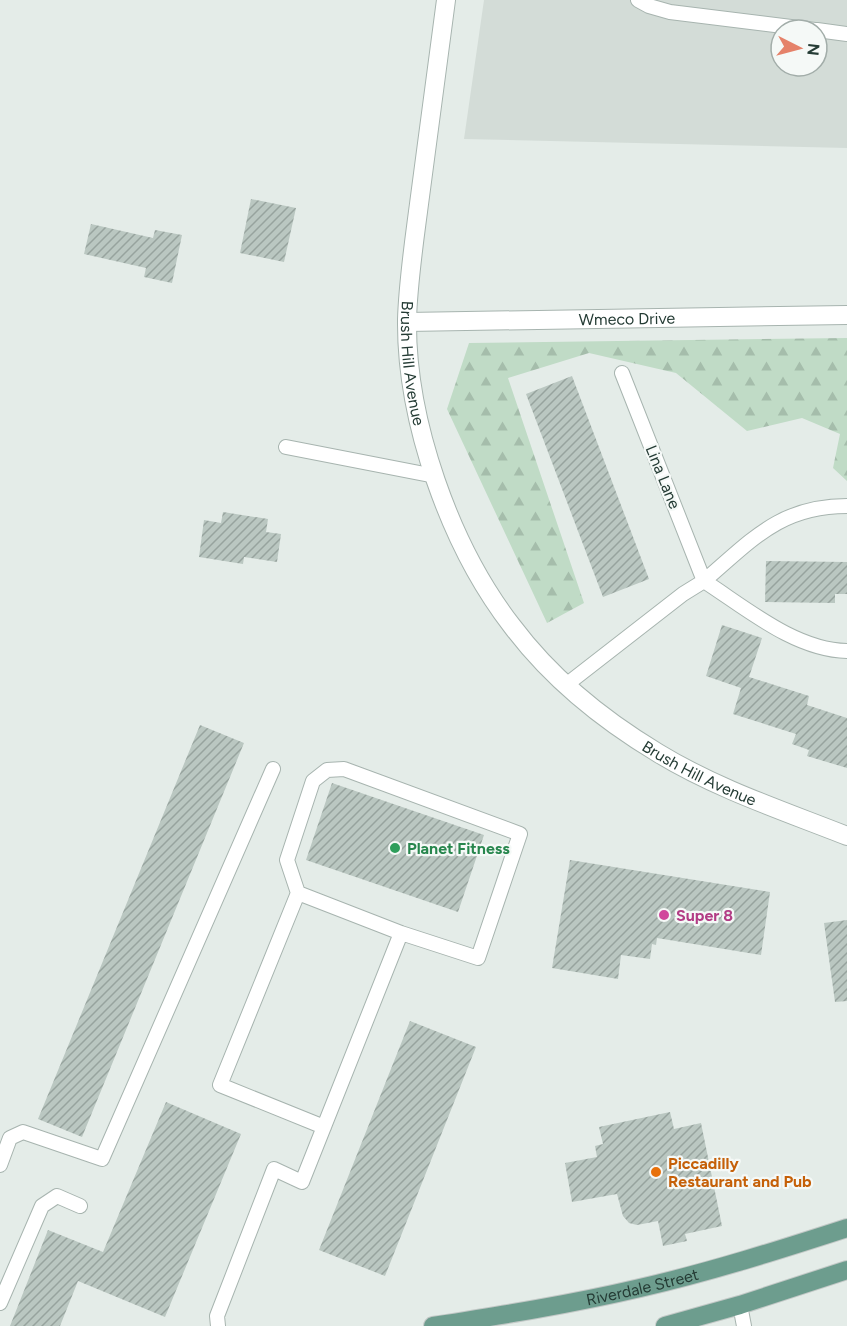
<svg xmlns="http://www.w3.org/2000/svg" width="847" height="1326" font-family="Figtree,sans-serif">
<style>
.built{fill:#d3dcd7;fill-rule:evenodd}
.forest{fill:url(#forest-firs)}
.building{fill:url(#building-hatch)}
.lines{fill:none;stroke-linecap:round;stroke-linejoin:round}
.service-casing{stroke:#a7b4af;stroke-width:16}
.minor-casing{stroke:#a7b4af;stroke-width:20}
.tertiary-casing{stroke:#a7b4af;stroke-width:20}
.primary-casing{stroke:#c2c8c6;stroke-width:20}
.service{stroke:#fff;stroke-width:14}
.minor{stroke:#fff;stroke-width:18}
.tertiary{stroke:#fff;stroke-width:18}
.primary{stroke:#6d9d8e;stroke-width:18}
.leisure-dot{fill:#2e9e5b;stroke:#f5f9f7;stroke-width:2}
.hotel-dot{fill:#d1479c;stroke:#f5f9f7;stroke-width:2}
.food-dot{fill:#e8710a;stroke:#f5f9f7;stroke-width:2}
.labels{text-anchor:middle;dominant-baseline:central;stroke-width:4.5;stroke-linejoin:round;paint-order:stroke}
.street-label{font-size:16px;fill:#253c35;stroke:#f5f9f7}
.leisure-label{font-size:16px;font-weight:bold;fill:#27864d;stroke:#f5f9f7;text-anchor:start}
.hotel-label{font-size:16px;font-weight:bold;fill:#b23c85;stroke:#f5f9f7;text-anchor:start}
.food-label{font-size:16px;font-weight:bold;fill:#c56008;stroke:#f5f9f7;text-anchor:start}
</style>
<defs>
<pattern id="forest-firs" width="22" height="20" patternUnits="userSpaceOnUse" patternTransform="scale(1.5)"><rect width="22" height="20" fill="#c0dbc6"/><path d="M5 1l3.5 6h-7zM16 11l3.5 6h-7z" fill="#a5bdab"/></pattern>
<pattern id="building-hatch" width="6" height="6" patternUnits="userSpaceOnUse" patternTransform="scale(1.5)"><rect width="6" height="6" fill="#bac7c1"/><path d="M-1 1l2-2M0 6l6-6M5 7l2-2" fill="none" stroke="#97a39e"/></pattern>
</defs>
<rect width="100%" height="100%" fill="#e4ece8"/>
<path class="built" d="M 484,0 L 847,0 L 847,148 L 464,139 ZM 781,30 L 817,30 L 817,66 L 781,66 Z"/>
<path class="forest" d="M 847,338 L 847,481 L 833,468 L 840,434 L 802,418 L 747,431 L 676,373 L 589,353 L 508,378 L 584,603 L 547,623 L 447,409 L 469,343 Z"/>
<path class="building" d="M 251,199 L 296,208 L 284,262 L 240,253 Z
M 91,224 L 153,238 L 155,230 L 182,235 L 172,283 L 144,277 L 146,268 L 84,254 Z
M 572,376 L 649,579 L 603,597 L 526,394 Z
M 223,512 L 268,519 L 266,532 L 281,534 L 277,562 L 244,557 L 243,564 L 199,557 L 204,520 L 221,523 Z
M 766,561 L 847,562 L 847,594 L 835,594 L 835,603 L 765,602 Z
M 722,625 L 762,638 L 749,677 L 809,696 L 807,705 L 847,718 L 847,768 L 807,756 L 809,750 L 792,744 L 796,734 L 733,714 L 741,688 L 706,676 Z
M 200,725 L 244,743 L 82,1137 L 38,1119 Z
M 332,783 L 484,835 L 458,912 L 306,860 Z
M 570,860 L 770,892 L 761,955 L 657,938 L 656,945 L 652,944 L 650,959 L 621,955 L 618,979 L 552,968 Z
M 847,920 L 847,1001 L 835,1002 L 824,923 Z
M 410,1021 L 476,1047 L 385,1276 L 319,1250 Z
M 166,1102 L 241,1134 L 165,1317 L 78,1281 L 60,1326 L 10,1326 L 48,1230 L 103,1252 Z
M 670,1112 L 674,1129 L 701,1123 L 722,1226 L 685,1234 L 687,1241 L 663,1246 L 658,1221 L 637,1225 L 629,1223 L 623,1216 L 617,1194 L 572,1202 L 565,1163 L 597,1157 L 595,1146 L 603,1144 L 599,1127 Z"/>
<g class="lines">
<g class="service-casing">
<path id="service" d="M 638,0 L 649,6 L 670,12 L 815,30
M 817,30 L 847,34
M 286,447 L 435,476
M 847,506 C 780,506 752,540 704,581 C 746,608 795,650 847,651
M 566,685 L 683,594 L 704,581 L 622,373
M 298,893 L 401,933
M 0,1165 L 10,1138 L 23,1132 L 102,1159 L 273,769
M 0,1303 L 42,1206 L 57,1196 L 80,1206
M 740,1305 L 744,1326
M 218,1326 L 217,1316 L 274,1169 L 302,1182 L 401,933 L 478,958 L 520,834 L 344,769 L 327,770 L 313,781 L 287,860 L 298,893 L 220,1085 L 324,1127"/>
</g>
<g class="minor-casing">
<g id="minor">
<path id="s1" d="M 407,322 L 847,315"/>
</g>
</g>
<g class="tertiary-casing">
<g id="tertiary">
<path id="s2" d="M 446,0 C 437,68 428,136 419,204 C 414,243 408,282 407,320 C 406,421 450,546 512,626 C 551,678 603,720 658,753 C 717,789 784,811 847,836"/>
</g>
</g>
<g class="primary-casing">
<g id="primary">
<path id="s3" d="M 433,1326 C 503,1315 572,1304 640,1288 C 710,1272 779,1250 847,1228"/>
<path d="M 665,1326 L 740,1305 L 847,1270"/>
</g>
</g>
<use href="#service" class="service"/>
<use href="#minor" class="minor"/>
<use href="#tertiary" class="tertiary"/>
<use href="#primary" class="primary"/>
</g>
<circle class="leisure-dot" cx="395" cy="848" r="6"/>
<circle class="hotel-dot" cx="664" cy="915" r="6"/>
<circle class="food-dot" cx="656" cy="1172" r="6"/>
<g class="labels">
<g class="street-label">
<text stroke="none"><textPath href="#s1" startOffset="220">Wmeco Drive</textPath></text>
<text stroke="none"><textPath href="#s2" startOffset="366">Brush Hill Avenue</textPath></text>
<text transform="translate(663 477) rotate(68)">Lina Lane</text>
<text stroke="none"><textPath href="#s2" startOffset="892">Brush Hill Avenue</textPath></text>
<text stroke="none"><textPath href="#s3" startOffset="213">Riverdale Street</textPath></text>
</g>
<g class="leisure-label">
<text x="407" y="848">Planet Fitness</text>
</g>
<g class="hotel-label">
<text x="676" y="915">Super 8</text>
</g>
<g class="food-label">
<text x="668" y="1163">Piccadilly<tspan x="668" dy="18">Restaurant and Pub</tspan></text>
</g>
</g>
<g transform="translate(799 48) rotate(96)"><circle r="28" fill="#f5f9f7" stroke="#a2ada9" stroke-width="1.5"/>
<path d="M0-4.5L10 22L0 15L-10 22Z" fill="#e5826a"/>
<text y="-9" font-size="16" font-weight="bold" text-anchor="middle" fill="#253c35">N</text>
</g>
</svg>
